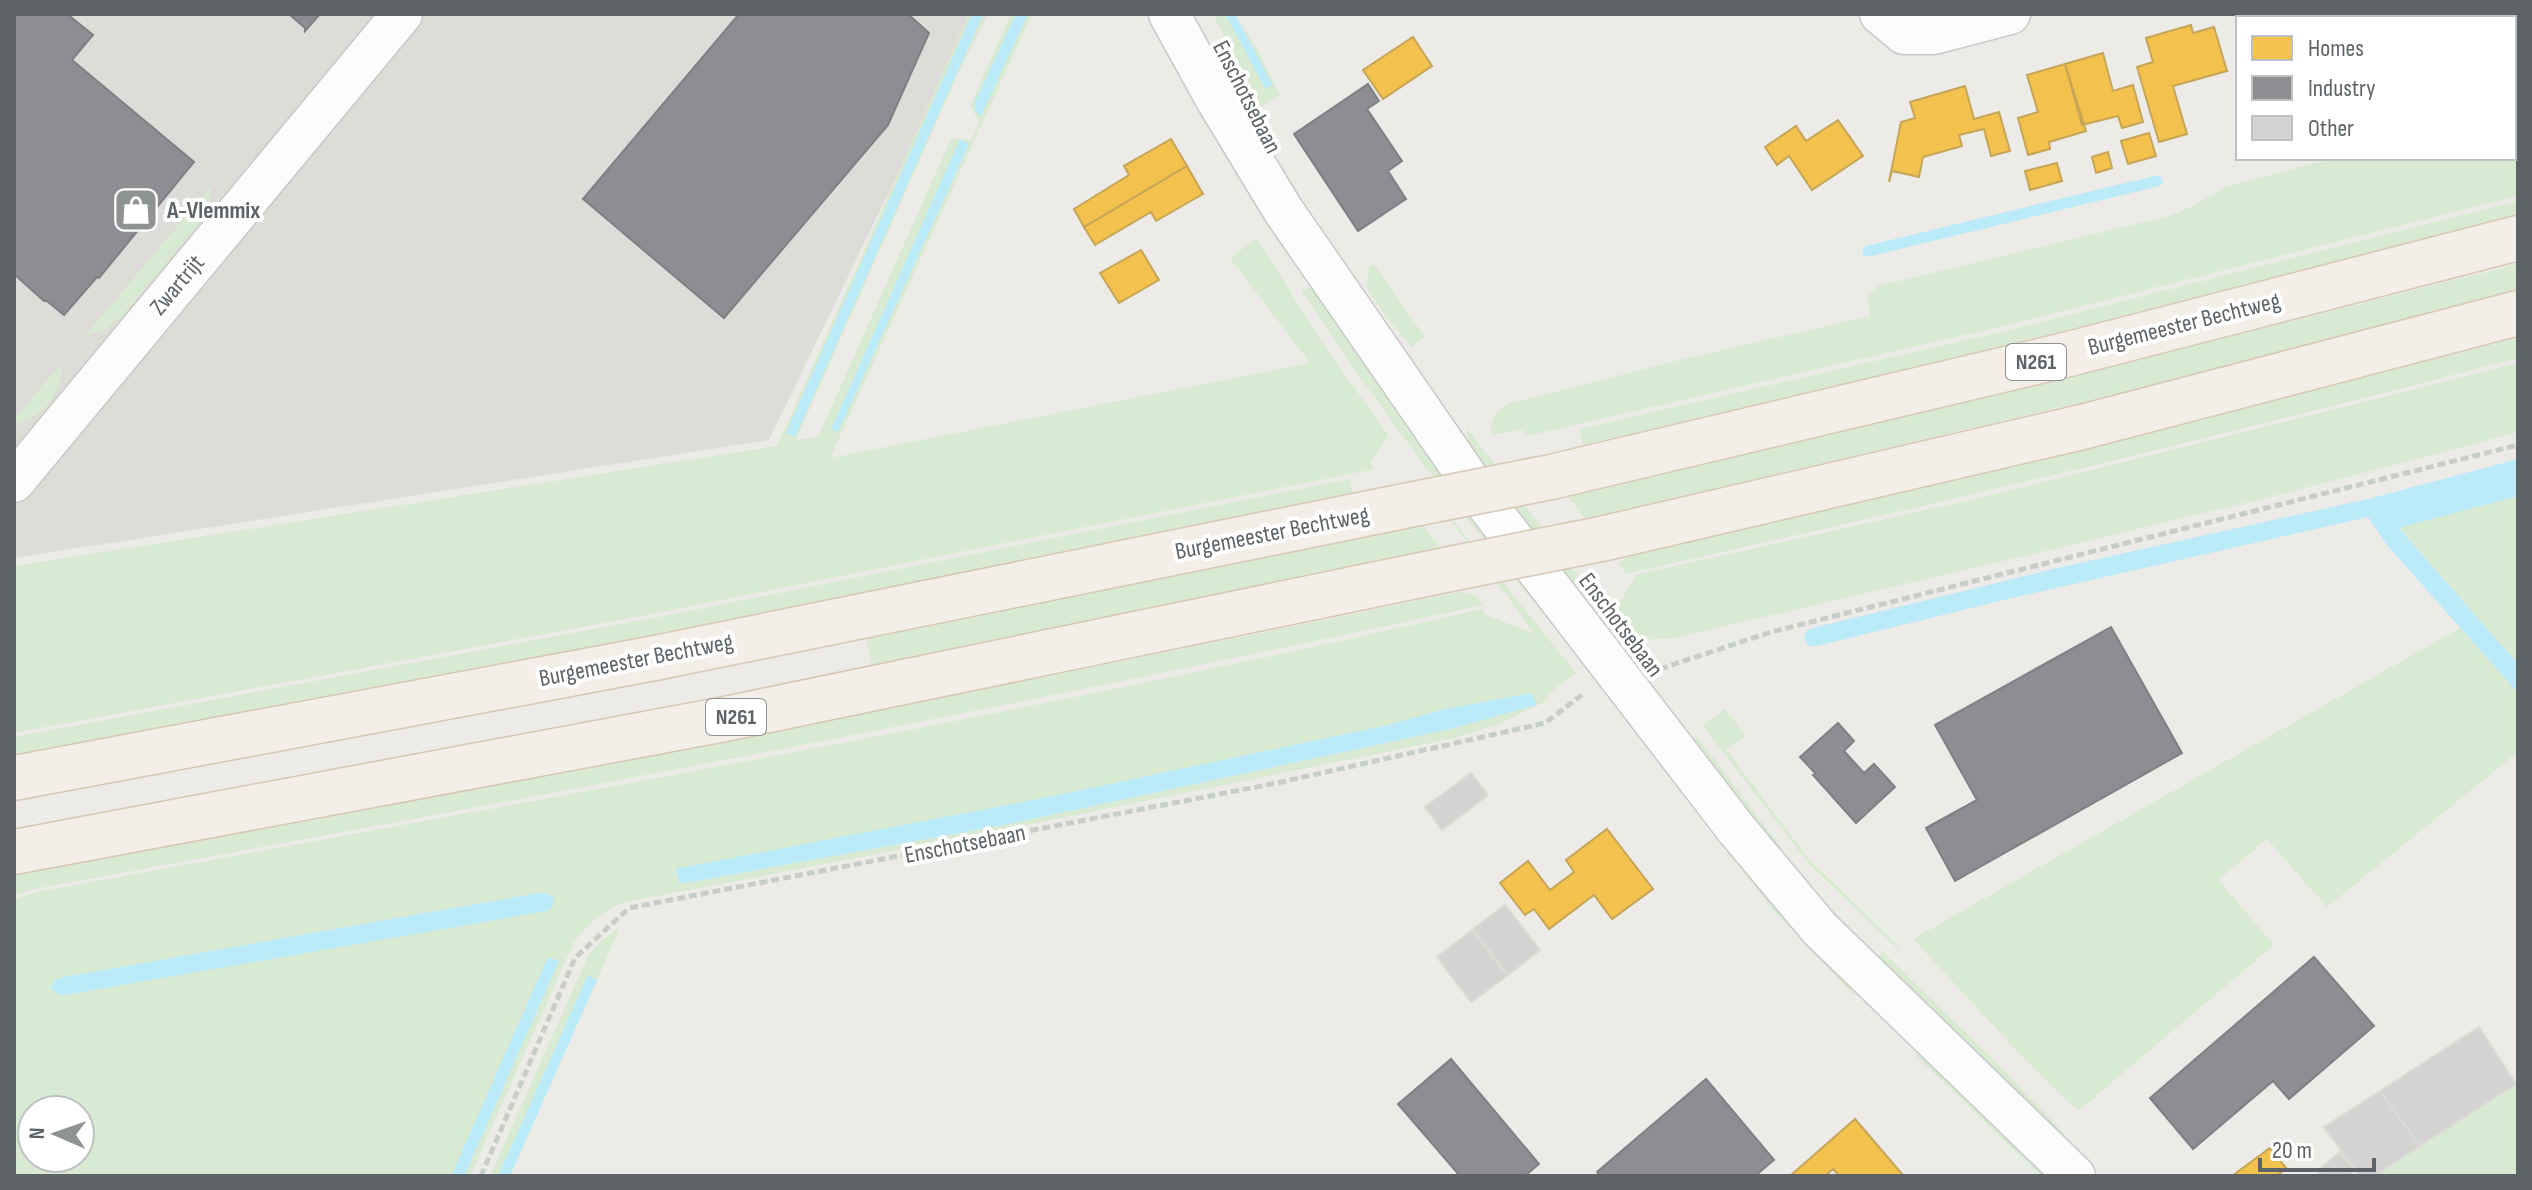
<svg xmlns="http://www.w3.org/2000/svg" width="2532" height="1190" font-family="'Sofia Sans Condensed',sans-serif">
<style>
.industrial{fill:#dedcd9}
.green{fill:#d9ead2;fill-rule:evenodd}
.water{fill:#bbeaf8}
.homes{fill:#f2c14e;stroke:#c5a556;stroke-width:2}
.industry{fill:#8d8d92;stroke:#7f8085;stroke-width:2}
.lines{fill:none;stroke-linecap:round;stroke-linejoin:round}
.stream{stroke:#bbeaf8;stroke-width:11}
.building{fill:#d5d3d2;stroke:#dcdad7;stroke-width:2}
.minor-casing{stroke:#c9c9c9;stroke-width:43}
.major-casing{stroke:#d7c7b4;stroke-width:47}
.path{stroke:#c7cec9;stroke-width:5;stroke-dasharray:8 4;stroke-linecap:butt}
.minor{stroke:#fcfcfc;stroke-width:40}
.major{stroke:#f3efe8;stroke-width:44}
.major-bridge-casing{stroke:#d7c7b4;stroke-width:47;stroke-linecap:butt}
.major-bridge{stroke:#f3efe8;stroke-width:44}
.labels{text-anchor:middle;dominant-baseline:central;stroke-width:8;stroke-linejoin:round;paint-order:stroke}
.shield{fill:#fff;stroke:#8e9295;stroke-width:2}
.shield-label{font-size:22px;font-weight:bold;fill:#5d6367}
.street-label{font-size:24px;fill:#5d6367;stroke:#fff}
.poi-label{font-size:24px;font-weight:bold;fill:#5d6367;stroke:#fff;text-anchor:start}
</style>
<rect width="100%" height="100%" fill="#edebe8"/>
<path class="industrial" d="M 14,14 L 975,14 L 769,440 L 14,558 Z"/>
<path class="green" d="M 969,14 L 972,14 L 883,217 L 795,436 L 983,14 L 988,14 L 958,74 L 796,440 L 818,437 L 951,139 L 972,139 L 980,123 L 970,106 L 1011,14 L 1016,14 L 975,102 L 981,115 L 1028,14 L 1032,14 L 830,458 L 1310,363 L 1230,258 L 1257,238 L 1319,338 L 1400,452 L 1387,436 L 1371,463 L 1373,470 L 1370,470 L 652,614 L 14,733 L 14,566 L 777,446 ZM 960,140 L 969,145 L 837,432 L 831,428 Z
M 1213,14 L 1225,14 L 1265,88 L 1272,86 L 1236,14 L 1258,50 L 1280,95 L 1258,108 Z
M 2518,125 L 2518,196 L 1995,328 L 1527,436 L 1522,430 L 1491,435 C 1490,419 1496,410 1511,403 L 1679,360 L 1870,316 L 1868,296 L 1878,286 L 2169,216 L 2195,205 L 2225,187 L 2334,158 L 2514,158 L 2514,126 Z
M 211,186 L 210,198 L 204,217 L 172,256 L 122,316 L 106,329 L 85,336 Z
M 2518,201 L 2518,218 L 2106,323 L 1583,445 L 1579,429 L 1997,333 Z
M 1374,264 L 1425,337 L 1412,347 L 1385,316 L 1366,287 L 1369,267 Z
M 2518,264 L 2518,293 L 2117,394 L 1585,519 L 1566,494 L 2109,367 Z
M 1316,288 L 1589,667 L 1588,669 L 1423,464 L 1357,373 L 1300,289 Z
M 2518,338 L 2518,358 C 2222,436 1925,507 1626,574 L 1619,564 L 1629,555 L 1643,550 L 2129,436 Z
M 2518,363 L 2518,432 C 2239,509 1956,571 1675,638 L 1640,640 L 1616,607 L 1635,579 L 1634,575 L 1980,498 Z
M 61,364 C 64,391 42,420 14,424 L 14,419 Z
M 1467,428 L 1630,645 L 1620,652 L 1468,453 Z
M 1350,479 L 1353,495 L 863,598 L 14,757 L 14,737 L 653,618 Z
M 1426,487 L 1576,673 L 1547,695 L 1548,700 L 1501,723 L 1455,738 L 977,835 L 626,902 C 602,911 587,924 573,944 L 470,1176 L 464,1176 L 559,961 L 548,958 L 451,1176 L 14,1176 L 14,899 L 36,892 C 520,803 1004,719 1483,609 L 1486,615 L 1535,634 ZM 1532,693 L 1536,705 L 1451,729 L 1004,825 L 680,884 L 675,870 L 1053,796 L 1383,726 L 1445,709 ZM 544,892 L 551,895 L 64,977 ZM 32,1110 L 80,1110 L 80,1158 L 32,1158 Z
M 2518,496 L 2518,664 L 2399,527 Z
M 1423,525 L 1442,550 L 873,669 L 866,639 Z
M 1460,592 L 1476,596 L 1483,605 C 1002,710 519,800 35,889 L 14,895 L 14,873 L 22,871 L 23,874 L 382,807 L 382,804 L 1129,660 Z
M 2460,628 L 2518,693 L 2518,752 L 2327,907 L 2267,839 L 2218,880 L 2274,945 L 2078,1111 L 2017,1051 L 1913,939 Z
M 1725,709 L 1746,736 L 1726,749 L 1808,858 L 1900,948 L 1898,949 L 1810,865 L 1702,725 Z
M 1697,736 L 1783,850 L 1776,856 L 1691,747 Z
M 1665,760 L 1836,964 L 1856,998 L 1774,911 L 1658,762 Z
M 620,927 L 597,980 L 588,976 L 498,1176 L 490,1176 L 588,956 L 602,940 Z
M 1883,952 L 1988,1054 L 2066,1135 L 2059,1141 L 1874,960 Z
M 1914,1054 L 1931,1058 L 2053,1176 L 2041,1176 Z
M 2518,1083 L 2518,1176 L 2372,1176 Z"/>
<path class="water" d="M 972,14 L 983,14 L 795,437 L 786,433 Z
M 1016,14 L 1028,14 L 981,116 L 975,111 L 975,102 Z
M 1225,14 L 1235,14 L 1273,86 L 1265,88 Z
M 960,139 L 969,144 L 838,432 L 831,429 Z
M 2518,459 L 2518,496 L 2399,528 L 2518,664 L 2518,693 L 2387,545 L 2368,517 L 1995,602 L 1817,646 L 1809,646 L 1804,639 L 1806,631 L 1813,628 L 2053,569 L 2368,499 Z
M 1532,693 L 1537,705 L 1451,729 L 1004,825 L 680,884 L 675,869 L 1053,796 L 1383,726 L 1445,709 Z
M 544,892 L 554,898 L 553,906 L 547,911 L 60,996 L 51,988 L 54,980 L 64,977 Z
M 548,957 L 559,961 L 464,1176 L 451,1176 Z
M 588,975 L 597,980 L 510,1176 L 498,1176 Z"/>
<path class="homes" d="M 2268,14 L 2345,14 L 2346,18 L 2269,18 Z
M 2191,25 L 2193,33 L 2214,27 L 2227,71 L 2173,86 L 2187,134 L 2159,142 L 2137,67 L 2153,62 L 2146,38 Z
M 1413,37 L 1432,66 L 1383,99 L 1363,70 Z
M 2103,53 L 2113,91 L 2133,85 L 2143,122 L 2122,128 L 2118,116 L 2082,125 L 2065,64 Z
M 2065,64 L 2086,131 L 2049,142 L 2050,149 L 2028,155 L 2018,118 L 2038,112 L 2027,75 Z
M 1965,86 L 1974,119 L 1999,112 L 2010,151 L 1991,156 L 1984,129 L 1959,135 L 1962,146 L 1923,157 L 1919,177 L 1892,171 L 1889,182 L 1901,122 L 1915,118 L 1910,102 Z
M 1838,120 L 1863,156 L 1812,190 L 1789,156 L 1777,165 L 1765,147 L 1796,126 L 1806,141 Z
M 2149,133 L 2156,156 L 2128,164 L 2121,141 Z
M 1171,139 L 1187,166 L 1084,227 L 1074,209 L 1129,175 L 1124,166 Z
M 2108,152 L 2112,168 L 2096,173 L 2092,157 Z
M 2057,163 L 2062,181 L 2030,190 L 2025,171 Z
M 1187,166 L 1203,194 L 1156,221 L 1151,212 L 1095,245 L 1084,227 Z
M 1141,250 L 1159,280 L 1119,303 L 1100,273 Z
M 1607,829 L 1653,889 L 1612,919 L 1594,895 L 1549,929 L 1534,909 L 1525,915 L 1500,883 L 1528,861 L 1550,890 L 1574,872 L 1566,860 Z
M 1855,1119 L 1903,1175 L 1839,1176 L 1833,1169 L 1825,1176 L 1790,1176 Z
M 2270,1148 L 2286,1168 L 2277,1176 L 2232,1176 Z"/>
<path class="industry" d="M 14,14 L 67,14 L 93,35 L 72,60 L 194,162 L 99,278 L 97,277 L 64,315 L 47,301 L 44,301 L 14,274 Z
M 289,14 L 320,14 L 305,31 L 305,28 Z
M 739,14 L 908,14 L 929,33 L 888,125 L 724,318 L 583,199 Z
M 1368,84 L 1379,101 L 1367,109 L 1402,161 L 1388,171 L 1406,199 L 1358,231 L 1294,134 Z
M 2111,627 L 2182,753 L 1955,881 L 1926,828 L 1977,800 L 1935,725 Z
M 1838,723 L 1854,741 L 1844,751 L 1864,773 L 1874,764 L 1895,787 L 1856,823 L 1813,775 L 1816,774 L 1800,757 Z
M 2314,957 L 2374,1026 L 2289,1099 L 2273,1081 L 2193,1149 L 2150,1098 Z
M 1451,1059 L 1539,1164 L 1525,1176 L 1460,1176 L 1398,1104 Z
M 1706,1079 L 1774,1160 L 1755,1176 L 1600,1176 L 1597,1172 Z"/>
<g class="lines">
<path class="stream" d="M 2514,89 L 2518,88
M 1868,251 L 2157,181"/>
</g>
<path class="building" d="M 1471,773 L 1488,795 L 1442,830 L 1425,807 Z
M 1505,905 L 1540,950 L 1508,975 L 1473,929 Z
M 1472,930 L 1507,976 L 1471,1002 L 1437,957 Z
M 2479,1027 L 2516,1084 L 2420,1146 L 2380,1091 Z
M 2380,1091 L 2420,1146 L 2374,1176 L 2360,1176 L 2324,1127 Z
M 2340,1152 L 2355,1170 L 2348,1176 L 2322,1176 L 2317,1171 Z"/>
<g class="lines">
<g class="minor-casing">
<path id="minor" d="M 1169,14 L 1217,101 L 1283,210 L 1484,501 L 1737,830 L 1820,929 L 2075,1176
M 1880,14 L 1904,34 L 1934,34 L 2010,14
M 14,482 L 402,14"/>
</g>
<g class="major-casing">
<path id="major" d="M 1551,477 L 2069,354 L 2518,238
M 1601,539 L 2082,427 L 2518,313
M 14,778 L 655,658 L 1404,506
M 14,852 L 725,719 L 1455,568"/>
</g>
<path class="path" d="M 2475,14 L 2477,18
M 2514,44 L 2518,45
M 2514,114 L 2518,112
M 1660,669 L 1771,632 L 2518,445
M 481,1176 L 575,958 L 629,908 L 1277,783 L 1545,723 L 1583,694"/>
<use href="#minor" class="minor"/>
<use href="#major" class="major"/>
<g class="major-bridge-casing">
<path id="major-bridge" d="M 1404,506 L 1551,477
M 1455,568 L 1601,539"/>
</g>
<use href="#major-bridge" class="major-bridge"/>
</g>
<defs>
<g id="shop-square" transform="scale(2.3)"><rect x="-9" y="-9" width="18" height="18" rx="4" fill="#8f9394" stroke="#fff"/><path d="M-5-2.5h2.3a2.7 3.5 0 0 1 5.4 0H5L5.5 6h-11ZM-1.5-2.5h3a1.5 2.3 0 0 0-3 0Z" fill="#fff"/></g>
</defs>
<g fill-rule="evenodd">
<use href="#shop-square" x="136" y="210"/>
</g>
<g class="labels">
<g class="shield">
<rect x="2006" y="344" width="60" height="36" rx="6"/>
<rect x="706" y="699" width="60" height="36" rx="6"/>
</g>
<g class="shield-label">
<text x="2036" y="362">N261</text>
<text x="736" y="717">N261</text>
</g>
<g class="street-label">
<text transform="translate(1247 97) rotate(63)">Enschotsebaan</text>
<text transform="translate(177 285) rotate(-50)">Zwartrijt</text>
<text transform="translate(2184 324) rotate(-14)">Burgemeester Bechtweg</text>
<text transform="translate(1272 533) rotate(-11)">Burgemeester Bechtweg</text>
<text transform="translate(1621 625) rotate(53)">Enschotsebaan</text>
<text transform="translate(636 660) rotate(-11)">Burgemeester Bechtweg</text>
<text transform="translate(965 844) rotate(-11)">Enschotsebaan</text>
</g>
<g class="poi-label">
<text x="167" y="210">A-Vlemmix</text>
</g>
</g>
<rect width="2532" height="1190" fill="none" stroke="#5d6367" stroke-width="32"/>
<rect x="2236" y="16" width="280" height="144" fill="#ffffff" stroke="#bec1c2" stroke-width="2"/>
<rect x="2252" y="36" width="40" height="24" fill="#f2c14e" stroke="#bec1c2" stroke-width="2"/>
<text x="2308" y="56" font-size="24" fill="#5d6367">Homes</text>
<rect x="2252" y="76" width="40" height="24" fill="#8d8d92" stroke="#bec1c2" stroke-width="2"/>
<text x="2308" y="96" font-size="24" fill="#5d6367">Industry</text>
<rect x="2252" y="116" width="40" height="24" fill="#d5d3d2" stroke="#bec1c2" stroke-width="2"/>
<text x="2308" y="136" font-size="24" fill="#5d6367">Other</text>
<g transform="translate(56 1134) rotate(272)"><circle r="38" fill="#ffffff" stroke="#bec1c2" stroke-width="2"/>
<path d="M0-6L14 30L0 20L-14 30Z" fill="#8f9394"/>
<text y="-12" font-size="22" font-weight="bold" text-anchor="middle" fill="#5d6367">N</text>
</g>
<path d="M2260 1158v12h114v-12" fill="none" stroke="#5d6367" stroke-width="4"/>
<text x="2272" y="1158" font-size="24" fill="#5d6367" stroke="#ffffff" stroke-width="6" paint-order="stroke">20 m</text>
</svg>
